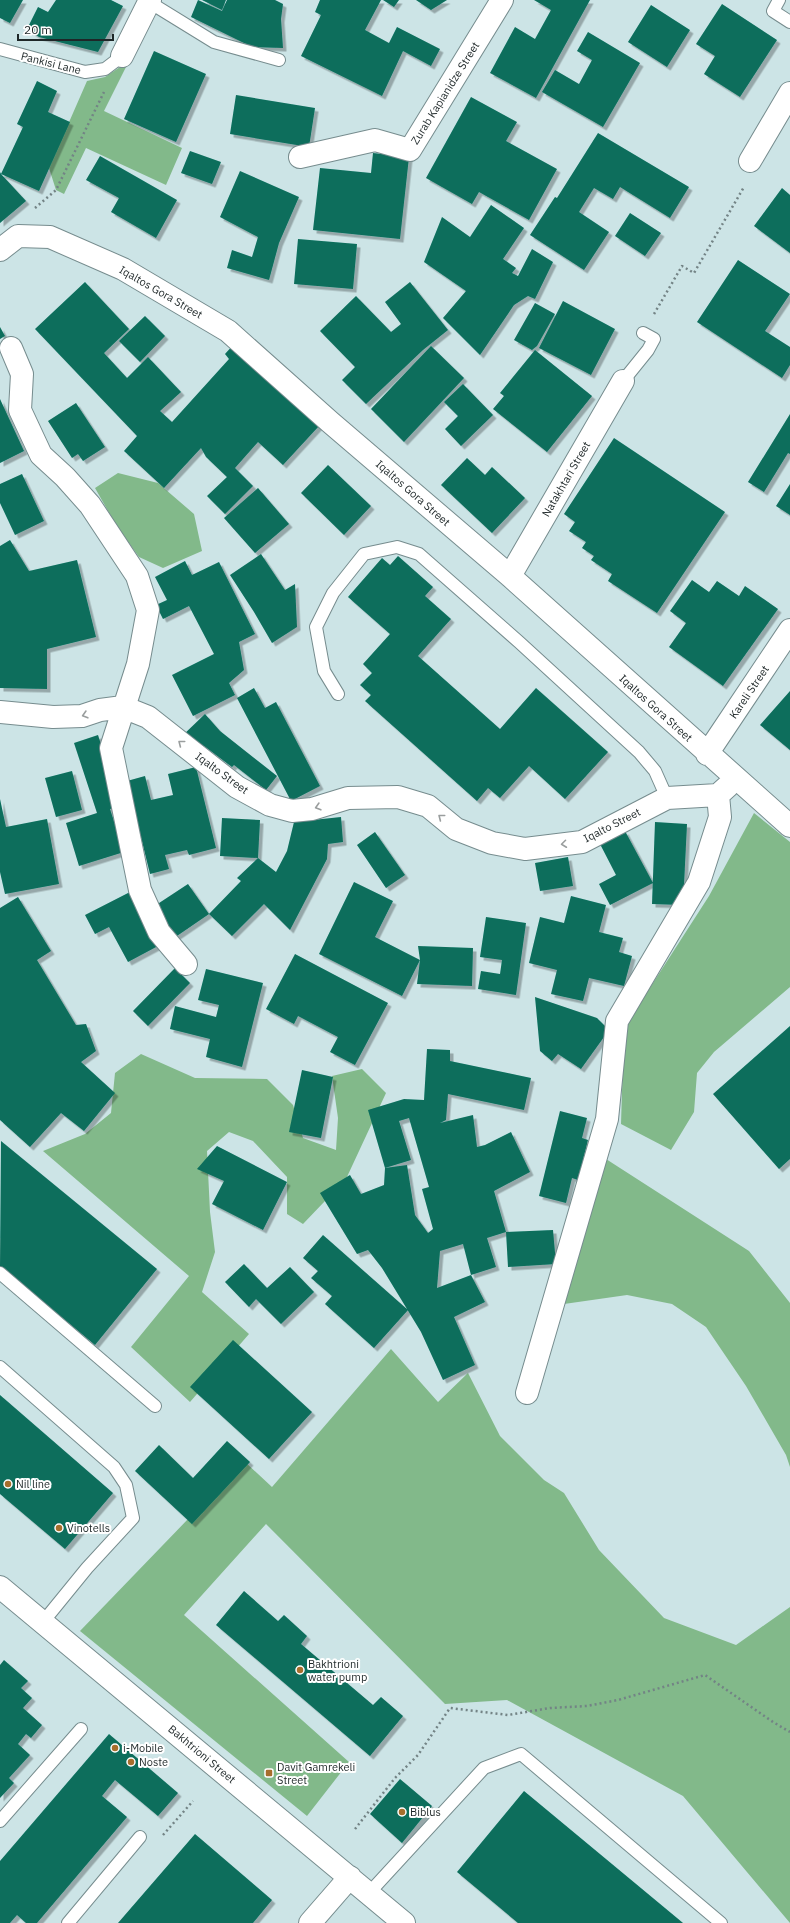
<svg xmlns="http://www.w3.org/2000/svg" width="790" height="1923" font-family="'IBM Plex Sans',sans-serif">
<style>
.forest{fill:#82b98a}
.building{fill:#096e5c;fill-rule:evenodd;filter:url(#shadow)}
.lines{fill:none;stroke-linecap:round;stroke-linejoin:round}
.service-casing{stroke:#768c8e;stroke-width:14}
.minor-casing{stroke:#768c8e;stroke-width:24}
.tertiary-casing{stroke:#768c8e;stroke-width:24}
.path{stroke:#738385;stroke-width:2.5;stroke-dasharray:2 3;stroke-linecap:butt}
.service{stroke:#fff;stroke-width:12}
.minor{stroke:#fff;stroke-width:22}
.tertiary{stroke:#fff;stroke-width:22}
.oneway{stroke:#9a9e9e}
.poi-dot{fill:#a76e2c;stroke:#fff;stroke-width:1.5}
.labels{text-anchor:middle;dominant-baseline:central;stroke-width:4;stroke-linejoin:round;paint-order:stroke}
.street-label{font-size:11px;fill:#1e2728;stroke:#fff}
.poi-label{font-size:11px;fill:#1e2728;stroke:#fff;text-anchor:start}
</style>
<defs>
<filter id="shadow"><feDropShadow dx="3.5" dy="3.5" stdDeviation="0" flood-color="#0004"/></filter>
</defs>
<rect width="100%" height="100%" fill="#cce4e6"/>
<path class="forest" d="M 129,61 L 104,111 L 182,148 L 166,185 L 86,148 L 64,194 L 56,190 L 49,168 L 87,81 L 105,77 Z
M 118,473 L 158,483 L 194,514 L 202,551 L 163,568 L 139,557 L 116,525 L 95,488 Z
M 754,813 L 790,842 L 790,987 L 714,1052 L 697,1073 L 694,1112 L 671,1150 L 621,1124 L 624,1028 L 709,896 Z
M 141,1054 L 195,1078 L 267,1079 L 293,1105 L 303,1138 L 336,1150 L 338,1118 L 332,1076 L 362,1069 L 386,1093 L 346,1179 L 303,1224 L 287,1214 L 287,1177 L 253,1141 L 229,1132 L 207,1151 L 210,1212 L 215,1252 L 202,1292 L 249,1334 L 190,1402 L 131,1347 L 189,1276 L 43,1151 L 85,1134 L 111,1113 L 115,1073 Z
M 606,1159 L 749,1251 L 790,1303 L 790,1467 L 786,1455 L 746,1386 L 706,1327 L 672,1304 L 627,1295 L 564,1304 Z
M 391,1349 L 438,1402 L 468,1373 L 500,1436 L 544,1480 L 564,1493 L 599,1550 L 664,1618 L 736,1645 L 790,1607 L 790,1923 L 683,1796 L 507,1700 L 445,1704 L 266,1524 L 184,1615 L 349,1762 L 307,1816 L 80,1631 L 244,1461 L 272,1487 Z"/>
<path class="building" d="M 0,0 L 23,0 L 10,23 L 0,18 Z
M 56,0 L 111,0 L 123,6 L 98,52 L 39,37 L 27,29 L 38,7 L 48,12 Z
M 198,0 L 222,11 L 227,0 L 275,0 L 283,4 L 281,19 L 283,48 L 252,47 L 191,17 Z
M 202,0 L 226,0 L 222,10 Z
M 320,0 L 381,0 L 365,30 L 389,43 L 397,27 L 440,49 L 431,66 L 403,51 L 382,96 L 301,56 L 321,15 L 315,12 Z
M 383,0 L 399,0 L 394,7 Z
M 416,0 L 447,0 L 431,10 Z
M 534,0 L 590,0 L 536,98 L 490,73 L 515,27 L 535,39 L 551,10 Z
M 722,4 L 777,40 L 740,97 L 704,74 L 715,56 L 696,44 Z
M 651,5 L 690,30 L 667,67 L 628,42 Z
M 588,32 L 640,63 L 603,127 L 542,92 L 555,70 L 579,84 L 592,60 L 577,51 Z
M 154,51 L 206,74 L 176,142 L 124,119 Z
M 37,81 L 57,91 L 48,112 L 70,122 L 39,191 L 1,174 L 26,201 L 0,223 L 0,172 L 1,174 L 23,127 L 17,124 Z
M 236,95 L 315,108 L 309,147 L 230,134 Z
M 471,97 L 517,122 L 506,141 L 557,169 L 529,220 L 479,192 L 472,204 L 426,178 Z
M 598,133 L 689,187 L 670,218 L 620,187 L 613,199 L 594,188 L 579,212 L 609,232 L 584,270 L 530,235 L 555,197 L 557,198 Z
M 190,151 L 221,162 L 212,184 L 181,173 Z
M 373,153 L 409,157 L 400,239 L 313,230 L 320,168 L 371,173 Z
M 100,156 L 177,200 L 156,238 L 111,212 L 119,198 L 86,180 Z
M 240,171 L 299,197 L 279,243 L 269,280 L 227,268 L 232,250 L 252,257 L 258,237 L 220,217 Z
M 782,188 L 790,195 L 790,253 L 754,226 Z
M 491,205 L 524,228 L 503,259 L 516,268 L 512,273 L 518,276 L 532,249 L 553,262 L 535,299 L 528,296 L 514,305 L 480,355 L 443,318 L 466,291 L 424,262 L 442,217 L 470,237 Z
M 630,213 L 661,233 L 645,256 L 615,236 Z
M 298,239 L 357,244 L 353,289 L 294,284 Z
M 738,260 L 790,294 L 765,331 L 790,347 L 790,365 L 782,378 L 697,322 Z
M 85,282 L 129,329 L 104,353 L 127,378 L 148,357 L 181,392 L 160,411 L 172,422 L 229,359 L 225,354 L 234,344 L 268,374 L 264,378 L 319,426 L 283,465 L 258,442 L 235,468 L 253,486 L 225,514 L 207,496 L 227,477 L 206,457 L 201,448 L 164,488 L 124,451 L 137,436 L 35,329 Z
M 410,282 L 448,330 L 423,350 L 366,404 L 342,380 L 355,367 L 320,331 L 356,296 L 391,332 L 401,324 L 385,302 Z
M 563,301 L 615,329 L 591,375 L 539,348 Z
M 535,303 L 555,314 L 537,346 L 532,350 L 514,340 Z
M 145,316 L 165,336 L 140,362 L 119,341 Z
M 0,327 L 5,336 L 0,339 Z
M 431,346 L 464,378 L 404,442 L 371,409 Z
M 535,350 L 592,396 L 547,452 L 493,409 L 504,396 L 500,393 Z
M 463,384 L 493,415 L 461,446 L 445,429 L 458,416 L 444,402 Z
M 0,399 L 24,451 L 0,463 Z
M 76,403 L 105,447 L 83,461 L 78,454 L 72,458 L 48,421 Z
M 790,414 L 790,454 L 788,453 L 764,492 L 748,482 Z
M 614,438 L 725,512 L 657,613 L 608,581 L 612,574 L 591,560 L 594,556 L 582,548 L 586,542 L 569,531 L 575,522 L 564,514 Z
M 467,458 L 485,475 L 492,467 L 525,498 L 492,533 L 441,485 Z
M 328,465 L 371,506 L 344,535 L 301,493 Z
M 22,474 L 44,521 L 15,535 L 0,503 L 0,484 Z
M 790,484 L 790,515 L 776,506 Z
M 258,488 L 289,524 L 255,553 L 224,518 Z
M 10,540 L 29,571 L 77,560 L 96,637 L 47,649 L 47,689 L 0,688 L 0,546 Z
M 261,554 L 285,590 L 295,584 L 297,627 L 272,643 L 254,612 L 230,575 Z
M 398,556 L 433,587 L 425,596 L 451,619 L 418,656 L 500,729 L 536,688 L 608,752 L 565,799 L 529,766 L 500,798 L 488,788 L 477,801 L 365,701 L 371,695 L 360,685 L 372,673 L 363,664 L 390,634 L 348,597 L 382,558 L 390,565 Z
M 185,561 L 192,575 L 219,562 L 255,634 L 239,642 L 244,670 L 229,683 L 235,695 L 193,716 L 172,675 L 214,654 L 189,606 L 163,619 L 156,605 L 167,600 L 155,577 Z
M 692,580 L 709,592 L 717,581 L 739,596 L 745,586 L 778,609 L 723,686 L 669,647 L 686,623 L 670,611 Z
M 254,688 L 265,708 L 276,702 L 320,786 L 291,801 L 237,698 Z
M 790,691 L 790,750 L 760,725 Z
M 205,714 L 220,731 L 277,776 L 266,790 L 234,765 L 232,767 L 204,746 L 196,753 L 181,737 Z
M 98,735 L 121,806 L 110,809 L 124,852 L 79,866 L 66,823 L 97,813 L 74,743 Z
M 196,767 L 216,848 L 189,855 L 187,850 L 165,855 L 169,869 L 150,874 L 127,781 L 145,776 L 151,800 L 173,795 L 168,774 Z
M 72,771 L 82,810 L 56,817 L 45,778 Z
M 0,799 L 6,827 L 47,819 L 59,884 L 5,894 L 0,872 Z
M 341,817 L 343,842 L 328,844 L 327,859 L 290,930 L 264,904 L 232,936 L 209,914 L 241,881 L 237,878 L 258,858 L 276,872 L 287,851 L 294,822 Z
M 222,818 L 260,820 L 258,858 L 220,856 Z
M 655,822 L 687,824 L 683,905 L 652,904 Z
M 625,831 L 653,883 L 610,905 L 599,884 L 616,875 L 600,844 Z
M 375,832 L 405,875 L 386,888 L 357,845 Z
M 568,857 L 573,886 L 540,891 L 535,863 Z
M 354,882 L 393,901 L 375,937 L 420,960 L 402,996 L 319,954 Z
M 188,884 L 209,914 L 174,938 L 153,907 Z
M 130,892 L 158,946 L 128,962 L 109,927 L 95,934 L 85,915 Z
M 571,896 L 606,905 L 599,932 L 623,938 L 619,952 L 632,956 L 624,986 L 589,978 L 583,1001 L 551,994 L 557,970 L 529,963 L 540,917 L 564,923 Z
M 18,897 L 51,951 L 37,960 L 76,1025 L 86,1024 L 96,1051 L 81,1062 L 115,1093 L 84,1131 L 61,1113 L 30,1147 L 0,1120 L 0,908 Z
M 486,917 L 526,923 L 516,995 L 478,989 L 481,971 L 500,974 L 502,960 L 480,957 Z
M 418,946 L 473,948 L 472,986 L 417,984 L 420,960 Z
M 295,954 L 388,1003 L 355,1065 L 330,1052 L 338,1037 L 298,1016 L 294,1024 L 266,1009 Z
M 175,968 L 190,983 L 148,1026 L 133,1011 Z
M 206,969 L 263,983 L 242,1067 L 206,1057 L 210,1039 L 170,1029 L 175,1006 L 216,1017 L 219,1005 L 198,1000 Z
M 535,997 L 597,1018 L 609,1030 L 581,1069 L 558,1054 L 552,1061 L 540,1051 Z
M 790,1026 L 790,1159 L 779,1169 L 713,1094 Z
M 427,1049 L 450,1050 L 450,1061 L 531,1078 L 524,1110 L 448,1094 L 446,1120 L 440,1123 L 473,1115 L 477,1147 L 485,1145 L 511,1132 L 530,1172 L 494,1191 L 506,1232 L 487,1238 L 496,1267 L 471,1275 L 485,1302 L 454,1317 L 475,1365 L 443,1380 L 421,1332 L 382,1268 L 368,1250 L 357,1254 L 320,1193 L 350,1175 L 361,1194 L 384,1185 L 385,1168 L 368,1110 L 404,1099 L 424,1100 ZM 409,1118 L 429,1187 L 422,1189 L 433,1229 L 428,1233 L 415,1215 L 407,1165 L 385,1168 L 411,1160 L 399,1121 ZM 463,1244 L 471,1275 L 437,1288 L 440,1251 Z
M 302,1070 L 333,1077 L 321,1138 L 289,1132 Z
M 560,1111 L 587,1118 L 582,1138 L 588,1140 L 578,1180 L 572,1178 L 566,1203 L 539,1196 Z
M 1,1141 L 157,1269 L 95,1345 L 0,1266 Z
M 217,1146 L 287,1182 L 263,1230 L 212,1204 L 224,1181 L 197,1169 Z
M 553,1230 L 556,1264 L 508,1267 L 506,1232 Z
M 323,1235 L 408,1310 L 374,1348 L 325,1304 L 332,1296 L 311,1278 L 318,1271 L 303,1258 Z
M 244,1264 L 267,1288 L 290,1267 L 314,1292 L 281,1324 L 256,1299 L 249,1307 L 225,1282 Z
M 233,1340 L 312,1412 L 269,1459 L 190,1387 Z
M 0,1395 L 113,1493 L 65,1549 L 0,1494 Z
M 227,1441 L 250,1462 L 192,1524 L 135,1471 L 159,1445 L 193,1478 Z
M 244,1591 L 278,1621 L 284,1615 L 307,1636 L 301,1644 L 373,1705 L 381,1697 L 403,1716 L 370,1756 L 216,1625 Z
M 4,1660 L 28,1681 L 21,1688 L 32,1698 L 23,1708 L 42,1725 L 31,1738 L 26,1734 L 18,1744 L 30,1755 L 9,1778 L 14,1783 L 0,1798 L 0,1665 Z
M 109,1734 L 178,1793 L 158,1816 L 115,1780 L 102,1796 L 127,1817 L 37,1923 L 26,1923 L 17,1915 L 10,1923 L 0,1923 L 0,1861 Z
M 400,1779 L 432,1806 L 402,1843 L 370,1814 Z
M 524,1791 L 683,1923 L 518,1923 L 457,1872 Z
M 195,1834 L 272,1900 L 253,1923 L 118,1923 Z"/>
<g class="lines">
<g class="service-casing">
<path id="service" d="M 779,0 L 773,11 L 790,22
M 149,2 L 214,42 L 279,60
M 0,49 L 85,72 L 105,69 L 122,56
M 623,381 L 648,350 L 654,339 L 643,333
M 338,694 L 324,671 L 316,627 L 333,593 L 364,554 L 397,547 L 419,554 L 519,642 L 639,752 L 655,771 L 667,798
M 0,1273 L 155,1406
M 0,1367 L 114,1467 L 126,1485 L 133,1518 L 87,1568 L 43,1622
M 0,1821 L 81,1729
M 369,1893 L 484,1768 L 521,1754 L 721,1923
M 68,1923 L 140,1837"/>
</g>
<g class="minor-casing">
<path id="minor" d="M 122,56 L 150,0
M 300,157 L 375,140 L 410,150 L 502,0
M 750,161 L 790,93
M 0,250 L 18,236 L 50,237 L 123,269 L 228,331 L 330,422 L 510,576 L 790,826
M 11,348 L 22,374 L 20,410 L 41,455 L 65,477 L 90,505 L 137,576 L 148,610 L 138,664 L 111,748 L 140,890 L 159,932 L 186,964
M 510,576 L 623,381
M 0,712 L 53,717 L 82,716 L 100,710 L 123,707 L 148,717 L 237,787 L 270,805 L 292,811 L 312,809 L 348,798 L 398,797 L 428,806 L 456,829 L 492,843 L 525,849 L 582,842 L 667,798 L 718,795
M 707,754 L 790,630
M 527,1393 L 607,1119 L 617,1021 L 699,882 L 720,817 L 718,795 L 728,786"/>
</g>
<g class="tertiary-casing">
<path id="tertiary" d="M 0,1587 L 404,1923
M 310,1923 L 350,1877"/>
</g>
<path class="path" d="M 35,208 L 56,190 L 104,92
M 654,314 L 682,266 L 694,273 L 744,187
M 355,1829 L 395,1778 L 418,1755 L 450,1708 L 508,1715 L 550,1708 L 587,1706 L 618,1700 L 705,1675 L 773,1722 L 790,1732
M 163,1835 L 193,1801"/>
<use href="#service" class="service"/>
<use href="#minor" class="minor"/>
<use href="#tertiary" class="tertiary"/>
</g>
<defs><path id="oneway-chevron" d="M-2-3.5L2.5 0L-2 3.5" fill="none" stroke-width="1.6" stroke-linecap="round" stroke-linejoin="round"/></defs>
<g class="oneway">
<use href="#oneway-chevron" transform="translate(85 715) rotate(164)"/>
<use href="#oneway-chevron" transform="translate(181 743) rotate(-142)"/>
<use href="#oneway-chevron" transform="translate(318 807) rotate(164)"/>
<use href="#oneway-chevron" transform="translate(441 817) rotate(-142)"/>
<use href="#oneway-chevron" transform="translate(564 844) rotate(173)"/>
</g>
<g class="poi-dot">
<circle cx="8" cy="1484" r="4"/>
<circle cx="59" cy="1528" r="4"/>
<circle cx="300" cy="1670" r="4"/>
<circle cx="115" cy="1748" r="4"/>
<circle cx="131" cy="1762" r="4"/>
<rect x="265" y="1769" width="8" height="8" rx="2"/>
<circle cx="402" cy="1812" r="4"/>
</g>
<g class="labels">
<g class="street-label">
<text transform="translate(51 63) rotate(14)">Pankisi Lane</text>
<text transform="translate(445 93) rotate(-58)">Zurab Kapianidze Street</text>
<text transform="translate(161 292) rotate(30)">Iqaltos Gora Street</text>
<text transform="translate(566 479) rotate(-60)">Natakhtari Street</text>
<text transform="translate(413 493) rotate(41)">Iqaltos Gora Street</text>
<text transform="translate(749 692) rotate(-56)">Kareli Street</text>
<text transform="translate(656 708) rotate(42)">Iqaltos Gora Street</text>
<text transform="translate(222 773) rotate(36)">Iqalto Street</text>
<text transform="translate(612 825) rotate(-27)">Iqalto Street</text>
<text transform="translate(202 1754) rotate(40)">Bakhtrioni Street</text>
</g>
<g class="poi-label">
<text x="16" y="1484">Nil line</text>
<text x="67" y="1528">Vinotells</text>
<text x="308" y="1664">Bakhtrioni<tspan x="308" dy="13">water pump</tspan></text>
<text x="123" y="1748">i-Mobile</text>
<text x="139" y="1762">Noste</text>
<text x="277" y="1767">Davit Gamrekeli<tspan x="277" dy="13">Street</tspan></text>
<text x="410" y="1812">Biblus</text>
</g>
</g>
<path d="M18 34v6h95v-6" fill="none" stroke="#1e2728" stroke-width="2"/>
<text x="24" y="34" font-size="12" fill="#1e2728" stroke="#ffffff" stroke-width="3" paint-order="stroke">20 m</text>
</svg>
